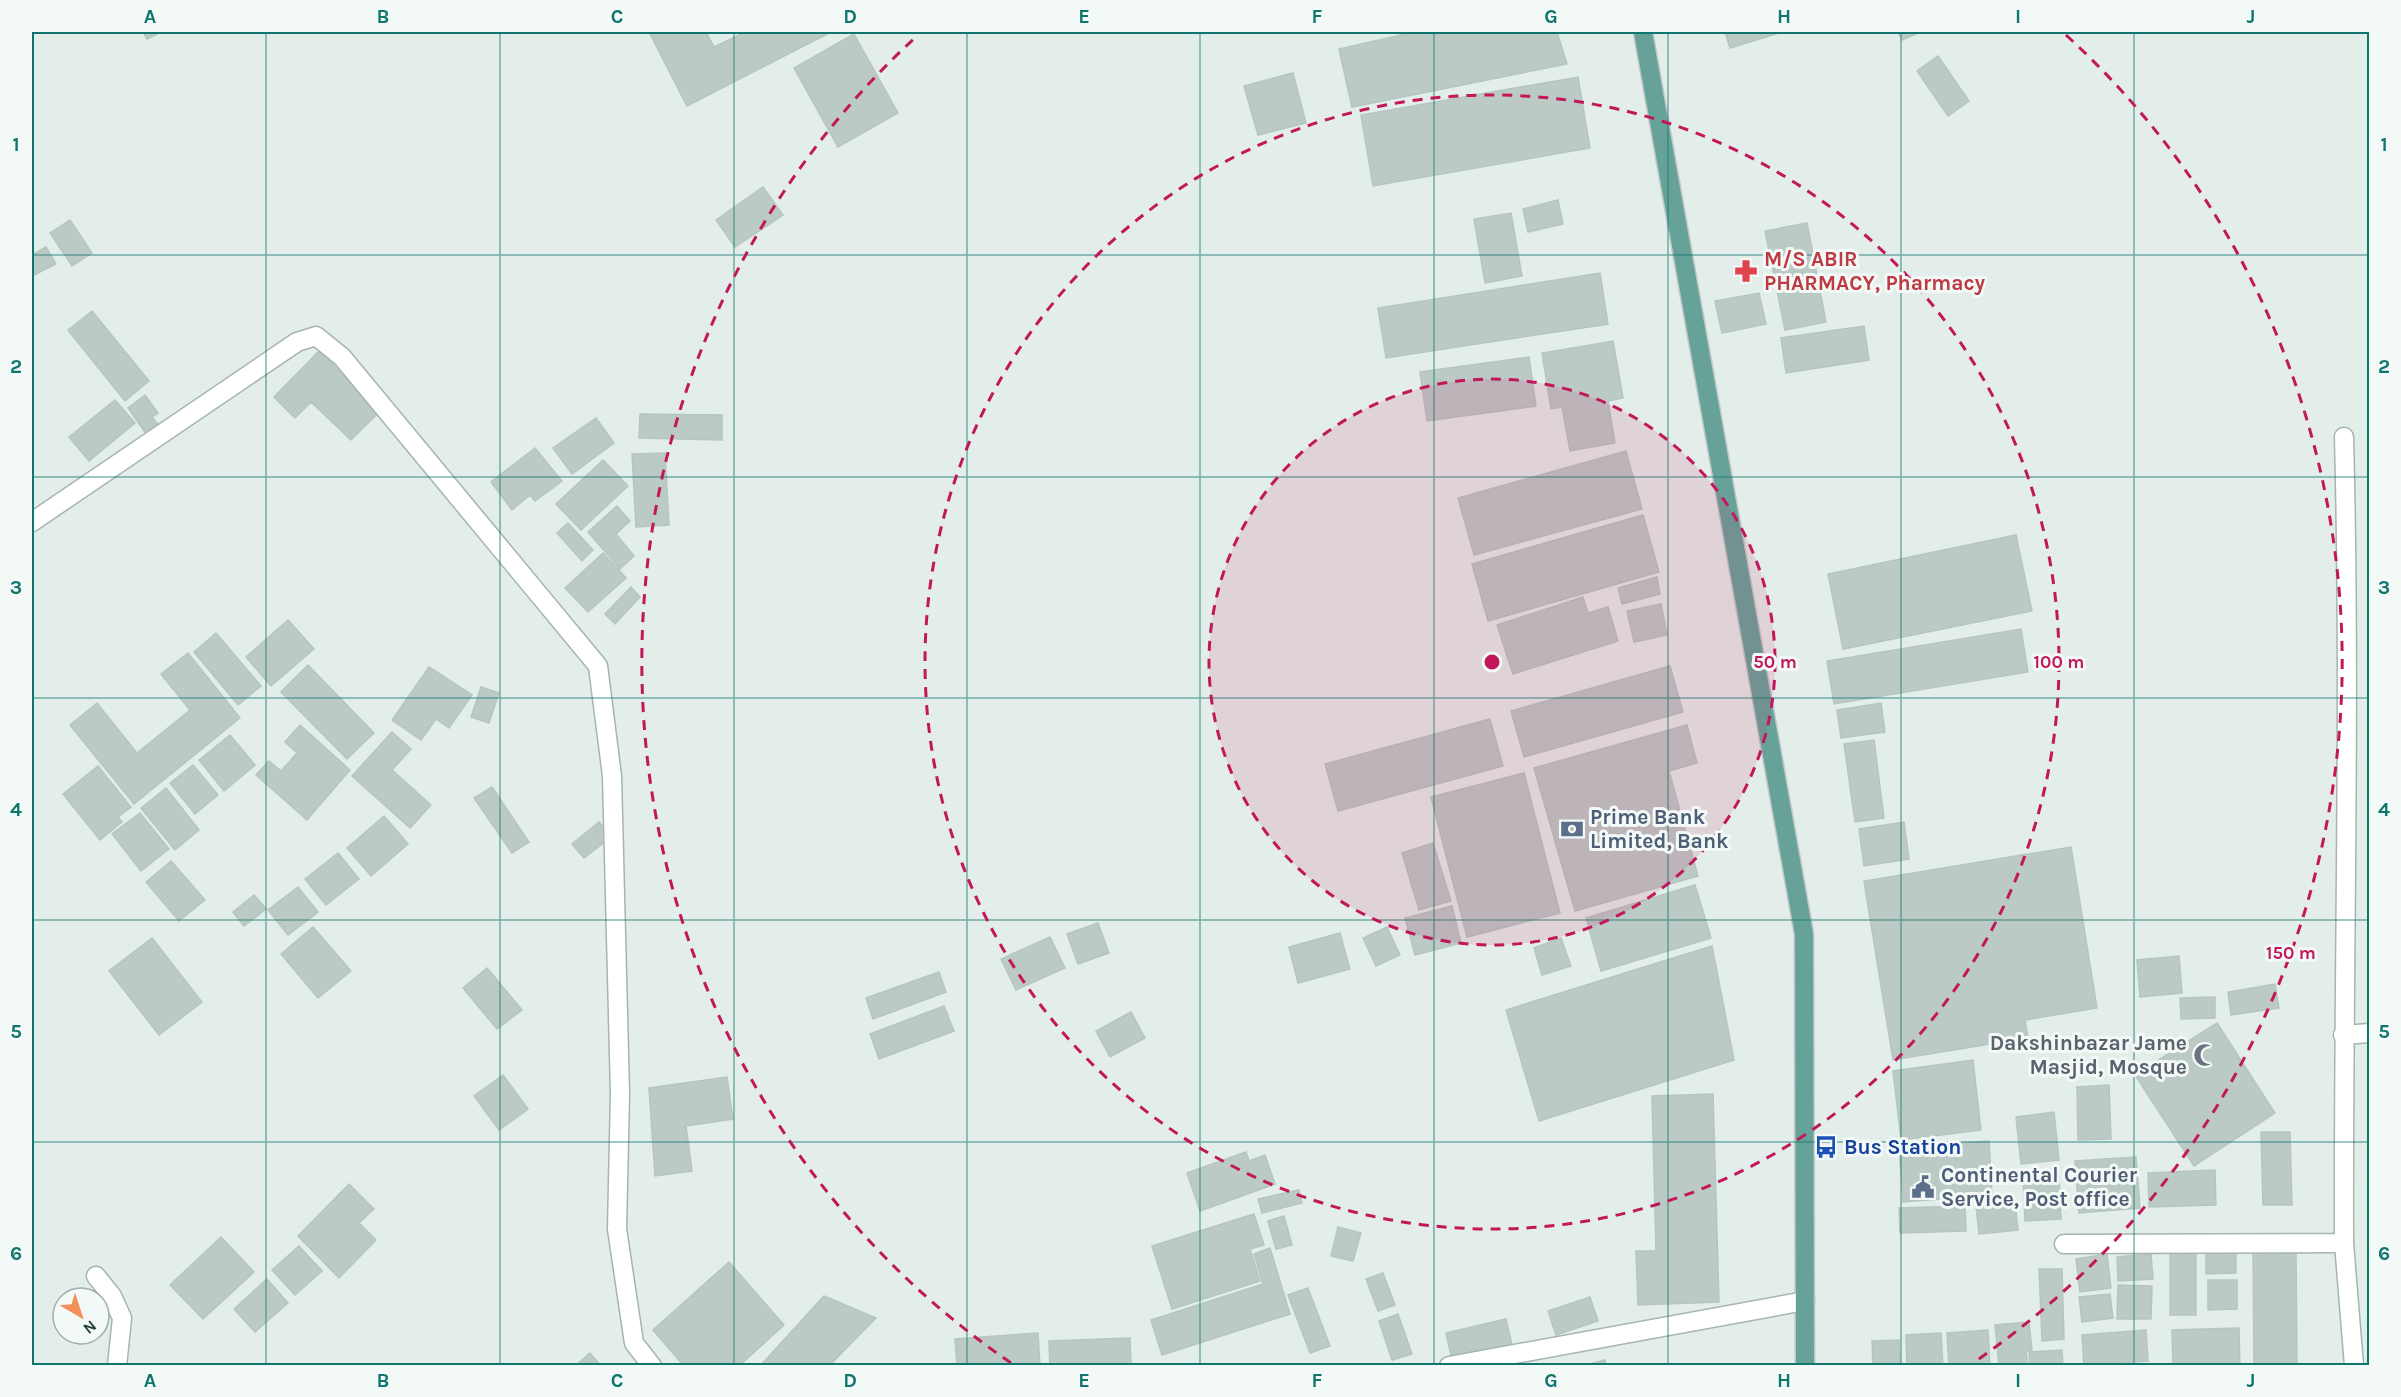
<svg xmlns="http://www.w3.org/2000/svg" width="2401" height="1397" font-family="Karla,sans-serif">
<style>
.building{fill:#bbcac5;stroke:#b5c6c1;stroke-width:1.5}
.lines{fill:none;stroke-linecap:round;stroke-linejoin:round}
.lane-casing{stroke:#a5b5b1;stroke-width:21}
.street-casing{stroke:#a5b5b1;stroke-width:21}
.primary-casing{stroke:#c1c9c8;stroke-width:21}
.lane{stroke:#fff;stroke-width:18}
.street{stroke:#fff;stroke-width:18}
.primary{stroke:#67a299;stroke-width:18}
.grid{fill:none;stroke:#0f766e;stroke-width:1.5;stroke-opacity:0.55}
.ring{fill:none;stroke:#c2185b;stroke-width:3;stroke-dasharray:10 8}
.labels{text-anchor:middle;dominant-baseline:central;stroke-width:6;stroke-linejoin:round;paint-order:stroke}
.health-label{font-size:21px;font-weight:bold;fill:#be3a42;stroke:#f3f9f7;text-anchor:start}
.service-label{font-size:21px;font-weight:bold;fill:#4e5e75;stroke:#f3f9f7;text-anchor:start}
.worship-label{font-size:21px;font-weight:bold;fill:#5b616d;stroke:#f3f9f7;text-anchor:end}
.transit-label{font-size:21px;font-weight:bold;fill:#164399;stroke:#f3f9f7;text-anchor:start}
.centre{fill:#c2185b;stroke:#f3f9f7;stroke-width:3}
.ring-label{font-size:18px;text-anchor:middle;font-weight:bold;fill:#c2185b;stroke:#f3f9f7;stroke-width:6;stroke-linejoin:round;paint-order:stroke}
.neatline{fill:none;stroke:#0f766e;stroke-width:2}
.grid-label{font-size:20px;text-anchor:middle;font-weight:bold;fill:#0f766e}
</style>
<rect width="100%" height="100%" fill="#e3ede9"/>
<path class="building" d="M 143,32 L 161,32 L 147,39 Z
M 649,32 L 706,32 L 714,47 L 745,32 L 831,32 L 687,106 Z
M 1414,32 L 1557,32 L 1567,64 L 1352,107 L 1339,49 Z
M 1725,32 L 1782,32 L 1730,48 Z
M 1898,32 L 1921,32 L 1902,40 Z
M 854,34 L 898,113 L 838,147 L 794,68 Z
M 1938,56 L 1969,101 L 1948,116 L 1917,71 Z
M 1293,73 L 1306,123 L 1258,135 L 1244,86 Z
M 1578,77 L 1590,148 L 1373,186 L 1361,115 Z
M 763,187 L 783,215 L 735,247 L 716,220 Z
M 1558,200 L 1563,224 L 1528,232 L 1523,209 Z
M 1511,213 L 1522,276 L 1485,283 L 1474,219 Z
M 70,220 L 92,253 L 72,266 L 50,233 Z
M 1807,223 L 1826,322 L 1785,330 L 1765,231 Z
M 46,247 L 56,264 L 32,276 L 32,255 Z
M 1600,273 L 1608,324 L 1386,358 L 1378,308 Z
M 1759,293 L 1766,324 L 1722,333 L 1715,301 Z
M 92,311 L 149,381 L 125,401 L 68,330 Z
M 1864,326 L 1869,360 L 1786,373 L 1781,338 Z
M 1613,341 L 1623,398 L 1608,401 L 1615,443 L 1570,451 L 1562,407 L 1551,409 L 1542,353 Z
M 319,351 L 380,411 L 351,440 L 311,402 L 295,418 L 274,397 Z
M 1529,357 L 1536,406 L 1427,421 L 1420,372 Z
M 145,395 L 158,413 L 152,417 L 162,429 L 149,438 L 128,408 Z
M 115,400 L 135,423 L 89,461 L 69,437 Z
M 640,414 L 722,415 L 722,440 L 639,438 Z
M 596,418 L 614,443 L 572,474 L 553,448 Z
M 535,448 L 562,481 L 535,501 L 530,495 L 512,510 L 491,482 Z
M 1626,451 L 1642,509 L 1474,555 L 1458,498 Z
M 665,453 L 669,525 L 636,527 L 632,454 Z
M 603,460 L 628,486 L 581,530 L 556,504 Z
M 617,506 L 630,521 L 616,534 L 634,556 L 620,569 L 588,532 Z
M 1643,515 L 1659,572 L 1488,621 L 1472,564 Z
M 568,523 L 593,550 L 582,561 L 557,533 Z
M 2016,535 L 2032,611 L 1843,649 L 1828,574 Z
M 603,553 L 626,578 L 588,612 L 565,588 Z
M 1657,577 L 1660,594 L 1622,604 L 1618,588 Z
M 631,587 L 640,597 L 615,624 L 605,614 Z
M 1583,597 L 1588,613 L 1608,607 L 1618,641 L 1513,674 L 1497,625 Z
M 1661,604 L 1667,635 L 1634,642 L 1627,611 Z
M 288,620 L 314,649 L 271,686 L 246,657 Z
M 2021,629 L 2028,672 L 1834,704 L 1827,661 Z
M 216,633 L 261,686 L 238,705 L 194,652 Z
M 188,653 L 240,718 L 134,804 L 70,725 L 97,703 L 137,753 L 190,710 L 161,674 Z
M 308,665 L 374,733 L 347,759 L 281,692 Z
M 1670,666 L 1683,712 L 1524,757 L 1511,711 Z
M 429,667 L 472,695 L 449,728 L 436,719 L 421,740 L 392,720 Z
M 481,687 L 499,693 L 489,723 L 471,717 Z
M 1881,703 L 1885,732 L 1841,738 L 1837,710 Z
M 1490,719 L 1503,766 L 1338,811 L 1325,764 Z
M 300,725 L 350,770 L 307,820 L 256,775 L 269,761 L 281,771 L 297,753 L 285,742 Z
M 1687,725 L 1697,763 L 1669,771 L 1698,876 L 1575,911 L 1534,768 Z
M 392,732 L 411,749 L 392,770 L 431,805 L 410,828 L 352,776 Z
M 230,735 L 255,765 L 224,791 L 199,760 Z
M 1874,740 L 1884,818 L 1855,822 L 1844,744 Z
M 193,765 L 218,795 L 195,814 L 170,783 Z
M 98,766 L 131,807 L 118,817 L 122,822 L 100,840 L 63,794 Z
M 1524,773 L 1560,913 L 1467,937 L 1431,797 Z
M 492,787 L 529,842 L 512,853 L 474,798 Z
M 166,788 L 199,830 L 175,850 L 141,808 Z
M 140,813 L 169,849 L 141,871 L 112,834 Z
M 384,816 L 408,844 L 371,876 L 347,848 Z
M 599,822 L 611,837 L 584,858 L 572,844 Z
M 1904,822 L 1909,859 L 1864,866 L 1859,829 Z
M 1433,843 L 1451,901 L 1419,910 L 1402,853 Z
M 2071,847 L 2097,1008 L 2025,1020 L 2028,1038 L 1893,1060 L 1864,881 Z
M 338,853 L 359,879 L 326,905 L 305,879 Z
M 171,861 L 205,900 L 179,921 L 146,882 Z
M 1695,885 L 1711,938 L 1601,971 L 1586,918 Z
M 298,887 L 318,912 L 288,935 L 268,910 Z
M 254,895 L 266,909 L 244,926 L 233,912 Z
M 1452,906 L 1461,943 L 1415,955 L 1405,918 Z
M 1098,923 L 1109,953 L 1078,964 L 1067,934 Z
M 313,927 L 351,971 L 318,998 L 281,954 Z
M 1387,927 L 1400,955 L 1376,966 L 1363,938 Z
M 1340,933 L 1350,969 L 1298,983 L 1289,947 Z
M 1050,937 L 1065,968 L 1016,990 L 1001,959 Z
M 152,938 L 202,1002 L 159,1035 L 109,971 Z
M 1561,938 L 1571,966 L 1542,975 L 1534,948 Z
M 1712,946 L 1734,1060 L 1539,1121 L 1506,1010 Z
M 2179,956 L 2182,993 L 2140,997 L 2137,960 Z
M 487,968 L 522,1010 L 497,1029 L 463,988 Z
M 939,972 L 946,992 L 873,1019 L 866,998 Z
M 2275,984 L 2279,1008 L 2231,1015 L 2228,992 Z
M 2215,997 L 2215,1018 L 2181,1019 L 2180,998 Z
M 944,1006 L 954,1031 L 879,1059 L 870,1034 Z
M 1131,1012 L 1145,1038 L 1110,1057 L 1096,1031 Z
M 2217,1023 L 2275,1113 L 2194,1166 L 2135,1075 Z
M 1973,1060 L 1981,1130 L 1901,1140 L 1893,1071 Z
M 503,1075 L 528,1109 L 499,1130 L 474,1096 Z
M 727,1077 L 733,1119 L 686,1126 L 692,1171 L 655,1176 L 649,1088 Z
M 2109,1085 L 2111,1139 L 2078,1140 L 2077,1087 Z
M 1713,1094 L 1719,1302 L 1638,1305 L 1636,1251 L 1656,1251 L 1652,1096 Z
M 2054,1112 L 2059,1160 L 2021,1164 L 2016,1117 Z
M 2261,1132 L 2290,1132 L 2292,1205 L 2263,1205 Z
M 1989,1141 L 1992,1195 L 1903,1202 L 1899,1147 Z
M 1246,1152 L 1249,1161 L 1265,1155 L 1275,1184 L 1200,1211 L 1187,1173 Z
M 2136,1157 L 2140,1208 L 2079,1213 L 2075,1161 Z
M 2215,1170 L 2216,1205 L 2149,1207 L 2148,1173 Z
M 2059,1176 L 2061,1219 L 2025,1221 L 2023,1178 Z
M 349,1184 L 374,1209 L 359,1223 L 376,1240 L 339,1278 L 298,1236 Z
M 1299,1190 L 1302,1203 L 1262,1213 L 1258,1199 Z
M 2015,1202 L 2018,1230 L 1979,1234 L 1976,1206 Z
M 1965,1206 L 1966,1231 L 1900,1233 L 1899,1208 Z
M 1254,1214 L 1264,1245 L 1250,1249 L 1260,1281 L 1172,1309 L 1152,1246 Z
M 1284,1216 L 1292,1245 L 1276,1249 L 1268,1221 Z
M 1338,1227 L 1361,1233 L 1353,1261 L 1331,1256 Z
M 221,1237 L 254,1272 L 203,1319 L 170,1285 Z
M 2206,1245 L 2236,1245 L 2236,1273 L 2206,1274 Z
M 299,1246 L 322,1271 L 295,1295 L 272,1270 Z
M 1270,1248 L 1290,1314 L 1162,1355 L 1151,1320 L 1263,1284 L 1254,1254 Z
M 2253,1249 L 2296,1249 L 2297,1366 L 2254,1366 Z
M 2170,1253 L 2196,1253 L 2196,1315 L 2170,1315 Z
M 2107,1254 L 2111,1288 L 2080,1292 L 2076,1259 Z
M 2151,1254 L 2153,1279 L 2118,1281 L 2117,1257 Z
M 729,1262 L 784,1325 L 739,1366 L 684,1366 L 653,1330 Z
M 2039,1269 L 2062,1269 L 2064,1339 L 2042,1341 Z
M 1383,1273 L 1395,1305 L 1378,1311 L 1366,1279 Z
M 267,1279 L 288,1303 L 255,1332 L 234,1309 Z
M 2208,1280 L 2237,1280 L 2237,1309 L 2208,1310 Z
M 2118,1285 L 2152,1286 L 2151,1319 L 2117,1319 Z
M 1308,1288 L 1330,1346 L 1310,1353 L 1288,1295 Z
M 2110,1294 L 2113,1318 L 2082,1322 L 2079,1297 Z
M 824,1296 L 876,1318 L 829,1366 L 760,1366 Z
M 1590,1297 L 1598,1321 L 1556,1335 L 1548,1311 Z
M 1398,1314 L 1412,1354 L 1392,1360 L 1379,1321 Z
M 1506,1319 L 1512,1345 L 1452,1360 L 1446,1333 Z
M 2029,1322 L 2032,1350 L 2026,1351 L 2028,1366 L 1999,1366 L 1995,1325 Z
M 2239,1328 L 2240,1366 L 2173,1366 L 2172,1330 Z
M 1988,1330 L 1990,1366 L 1949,1366 L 1947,1333 Z
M 2146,1330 L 2148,1361 L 2118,1363 L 2118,1366 L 2084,1366 L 2082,1335 Z
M 1038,1333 L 1040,1366 L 957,1366 L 955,1339 Z
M 1941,1333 L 1943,1366 L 1907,1366 L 1906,1335 Z
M 1130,1338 L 1131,1366 L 1050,1366 L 1049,1341 Z
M 1899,1340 L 1900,1366 L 1873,1366 L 1872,1341 Z
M 2062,1350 L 2063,1366 L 2030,1366 L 2029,1352 Z
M 590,1353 L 601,1366 L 575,1366 Z
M 1605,1360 L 1606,1366 L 1583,1366 Z"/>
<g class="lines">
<g class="lane-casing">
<path id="lane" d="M 2344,1243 L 2354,1366"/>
</g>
<g class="street-casing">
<path id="street" d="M 32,522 L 297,342 L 316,336 L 342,357 L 598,666 L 612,776 L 620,1094 L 617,1229 L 634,1343 L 652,1366
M 2343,1035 L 2370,1033
M 2064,1244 L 2344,1243 C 2343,974 2351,706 2344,437
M 96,1276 L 112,1296 L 122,1318 L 117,1366
M 1449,1366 L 1805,1301"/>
</g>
<g class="primary-casing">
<path id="primary" d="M 1643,32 L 1804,934 L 1805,1366"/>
</g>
<use href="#lane" class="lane"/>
<use href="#street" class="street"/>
<use href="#primary" class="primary"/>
</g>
<path class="grid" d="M 266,32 L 266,1366M 500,32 L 500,1366M 734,32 L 734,1366M 967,32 L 967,1366M 1200,32 L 1200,1366M 1434,32 L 1434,1366M 1668,32 L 1668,1366M 1901,32 L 1901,1366M 2134,32 L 2134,1366M 32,255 L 2370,255M 32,477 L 2370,477M 32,698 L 2370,698M 32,920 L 2370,920M 32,1142 L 2370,1142"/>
<circle cx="1492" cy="662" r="283" fill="#c2185b" fill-opacity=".12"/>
<g class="ring">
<circle cx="1492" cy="662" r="283"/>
<circle cx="1492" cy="662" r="567"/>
<path d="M1011 1363A850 850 0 0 1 918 35M2066 35A850 850 0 0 1 1973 1363"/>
</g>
<defs>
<g id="pharmacy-bare" transform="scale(1.8)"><path d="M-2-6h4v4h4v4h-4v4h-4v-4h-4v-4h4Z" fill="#e0444e" stroke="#f3f9f7" stroke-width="2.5" paint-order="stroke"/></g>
<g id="bank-bare" transform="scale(1.8)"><path d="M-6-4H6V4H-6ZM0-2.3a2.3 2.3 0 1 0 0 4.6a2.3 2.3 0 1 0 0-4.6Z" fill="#5c6f8a" stroke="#f3f9f7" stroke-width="2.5" paint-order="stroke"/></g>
<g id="mosque-bare" transform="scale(1.8)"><path d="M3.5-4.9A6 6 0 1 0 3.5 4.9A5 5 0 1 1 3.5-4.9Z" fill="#6b7280" stroke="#f3f9f7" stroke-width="2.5" paint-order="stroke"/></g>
<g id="bus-bare" transform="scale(1.8)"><path d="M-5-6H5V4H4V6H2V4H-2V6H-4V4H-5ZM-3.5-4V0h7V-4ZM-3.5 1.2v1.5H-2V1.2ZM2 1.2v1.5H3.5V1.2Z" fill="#1a4fb4" stroke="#f3f9f7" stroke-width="2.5" paint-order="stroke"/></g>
<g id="civic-bare" transform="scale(1.8)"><path d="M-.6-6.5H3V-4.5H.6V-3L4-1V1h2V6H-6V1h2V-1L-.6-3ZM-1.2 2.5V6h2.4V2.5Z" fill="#5c6f8a" stroke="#f3f9f7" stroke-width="2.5" paint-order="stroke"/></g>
</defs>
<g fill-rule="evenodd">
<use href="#pharmacy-bare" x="1746" y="271"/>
<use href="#bank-bare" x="1572" y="829"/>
<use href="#mosque-bare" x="2205" y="1055"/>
<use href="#bus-bare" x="1826" y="1147"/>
<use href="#civic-bare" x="1923" y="1187"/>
</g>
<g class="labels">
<g class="health-label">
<text x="1764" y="259">M/S ABIR<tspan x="1764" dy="24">PHARMACY, Pharmacy</tspan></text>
</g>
<g class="service-label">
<text x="1590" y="817">Prime Bank<tspan x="1590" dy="24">Limited, Bank</tspan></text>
<text x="1941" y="1175">Continental Courier<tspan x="1941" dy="24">Service, Post office</tspan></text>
</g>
<g class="worship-label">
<text x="2187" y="1043">Dakshinbazar Jame<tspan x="2187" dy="24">Masjid, Mosque</tspan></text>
</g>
<g class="transit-label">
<text x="1844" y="1147">Bus Station</text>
</g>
</g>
<circle cx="1492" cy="662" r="9" class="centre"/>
<g class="ring-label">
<text x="1775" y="668">50 m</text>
<text x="2059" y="668">100 m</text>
<text x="2291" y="959">150 m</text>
</g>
<rect width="2401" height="1397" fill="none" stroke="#f3f9f7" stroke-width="66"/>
<g transform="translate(81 1316) rotate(141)"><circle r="28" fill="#f3f9f7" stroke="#9faeab" stroke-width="1.5"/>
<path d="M0-4.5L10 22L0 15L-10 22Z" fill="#f38f5b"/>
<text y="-9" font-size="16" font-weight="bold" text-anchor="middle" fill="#223e39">N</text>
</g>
<rect x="33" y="33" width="2335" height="1331" class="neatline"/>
<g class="grid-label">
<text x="150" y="23">A</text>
<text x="383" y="23">B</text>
<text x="617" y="23">C</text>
<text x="850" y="23">D</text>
<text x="1084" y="23">E</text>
<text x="1317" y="23">F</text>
<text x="1551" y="23">G</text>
<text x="1784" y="23">H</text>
<text x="2018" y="23">I</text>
<text x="2251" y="23">J</text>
<text x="16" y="151">1</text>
<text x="2384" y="151">1</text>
<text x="16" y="373">2</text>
<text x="2384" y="373">2</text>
<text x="16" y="594">3</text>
<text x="2384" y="594">3</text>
<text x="16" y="816">4</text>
<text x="2384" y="816">4</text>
<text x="16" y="1038">5</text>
<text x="2384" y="1038">5</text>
<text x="16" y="1260">6</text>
<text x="2384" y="1260">6</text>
<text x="150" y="1387">A</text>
<text x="383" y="1387">B</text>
<text x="617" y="1387">C</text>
<text x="850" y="1387">D</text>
<text x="1084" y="1387">E</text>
<text x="1317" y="1387">F</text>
<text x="1551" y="1387">G</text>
<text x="1784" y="1387">H</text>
<text x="2018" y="1387">I</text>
<text x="2251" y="1387">J</text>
</g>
</svg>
